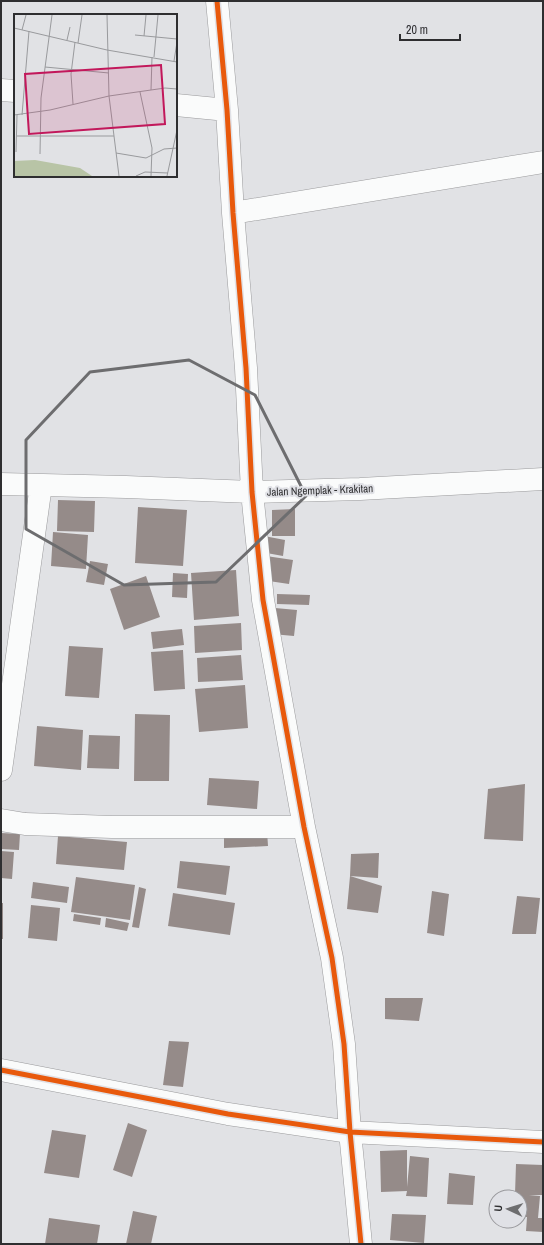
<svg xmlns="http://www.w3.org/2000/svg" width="544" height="1245" font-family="'Archivo Narrow',sans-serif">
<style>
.building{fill:#958b89}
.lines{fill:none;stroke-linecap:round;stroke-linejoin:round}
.minor-casing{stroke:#9a9a9c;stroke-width:23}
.minor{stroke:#fafbfb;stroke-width:22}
.cycleway-casing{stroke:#e0e1e6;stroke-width:8}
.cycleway{stroke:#e8590c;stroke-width:5}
.marked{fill:none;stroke:#6d6d6f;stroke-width:3;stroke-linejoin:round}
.labels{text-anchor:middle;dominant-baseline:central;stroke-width:4;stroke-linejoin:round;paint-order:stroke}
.street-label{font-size:11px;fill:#2e2e30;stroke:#e0e1e6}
.inset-road{fill:none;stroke:#999a9d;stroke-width:1}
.view{fill:#c2185b;fill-opacity:0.15;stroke:#c2185b;stroke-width:2}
.inset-edge{fill:none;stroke:#2e2e30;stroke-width:2}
</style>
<rect width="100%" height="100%" fill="#e1e2e5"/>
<path class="building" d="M 58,500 L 95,501 L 94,532 L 57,531 Z
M 138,507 L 187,510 L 183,566 L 135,563 Z
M 295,509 L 295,536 L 272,536 L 272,510 Z
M 53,532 L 88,535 L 86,569 L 51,566 Z
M 264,536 L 285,540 L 283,556 L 261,552 Z
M 266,556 L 293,560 L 289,584 L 262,580 Z
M 90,561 L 108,564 L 104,585 L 86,582 Z
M 236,570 L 239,616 L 194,620 L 191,573 Z
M 173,573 L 188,574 L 187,598 L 172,597 Z
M 146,576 L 160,617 L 124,630 L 110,589 Z
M 277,594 L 310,595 L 309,605 L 277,604 Z
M 275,608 L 297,610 L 294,636 L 272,634 Z
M 241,623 L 242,650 L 195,653 L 194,626 Z
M 182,629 L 184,645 L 153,649 L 151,632 Z
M 69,646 L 103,648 L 99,698 L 65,696 Z
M 183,650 L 185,689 L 154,691 L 151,652 Z
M 241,655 L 243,680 L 198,682 L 197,658 Z
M 245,685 L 248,728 L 199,732 L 195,689 Z
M 135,714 L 170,715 L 169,781 L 134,781 Z
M 37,726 L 83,730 L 81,770 L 34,766 Z
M 89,735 L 120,736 L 119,769 L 87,768 Z
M 209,778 L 259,781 L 257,809 L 207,805 Z
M 525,784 L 523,841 L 484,839 L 488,789 Z
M 267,831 L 268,846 L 224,848 L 224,832 Z
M 1,833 L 20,834 L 19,850 L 1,849 Z
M 58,836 L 127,842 L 124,870 L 56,864 Z
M 1,851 L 14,852 L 12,879 L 1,878 Z
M 379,853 L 378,878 L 350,876 L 351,854 Z
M 180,861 L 230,866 L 226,895 L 177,888 Z
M 350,876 L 382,886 L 378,913 L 347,909 Z
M 76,877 L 135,885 L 130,920 L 71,912 Z
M 33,882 L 69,887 L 67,903 L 31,898 Z
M 139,887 L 146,889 L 139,928 L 132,927 Z
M 432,891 L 449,894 L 444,936 L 427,933 Z
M 173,893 L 235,903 L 230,935 L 168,926 Z
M 517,896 L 540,898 L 536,934 L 512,934 Z
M 1,903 L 3,903 L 3,939 L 1,939 Z
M 31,905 L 60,908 L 57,941 L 28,938 Z
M 74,914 L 101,918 L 100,925 L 73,921 Z
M 106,918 L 129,923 L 127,931 L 105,927 Z
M 385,998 L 423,998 L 419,1021 L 385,1019 Z
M 169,1041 L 189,1042 L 183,1087 L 163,1085 Z
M 128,1123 L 147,1130 L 132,1177 L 113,1170 Z
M 52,1130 L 86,1135 L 79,1178 L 44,1173 Z
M 407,1150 L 407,1187 L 410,1156 L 429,1158 L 427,1197 L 406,1196 L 407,1191 L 381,1192 L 380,1151 Z
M 516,1164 L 543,1165 L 543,1195 L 529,1195 L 540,1196 L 538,1218 L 543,1218 L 543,1232 L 526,1231 L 527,1217 L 520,1217 L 520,1197 L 508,1197 L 508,1194 L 515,1194 Z
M 449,1173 L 475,1176 L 473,1205 L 447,1204 Z
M 133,1211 L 157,1216 L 151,1244 L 126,1244 Z
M 392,1214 L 426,1215 L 424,1243 L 390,1240 Z
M 49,1218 L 100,1225 L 97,1244 L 45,1244 Z"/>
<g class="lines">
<g class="minor-casing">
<path id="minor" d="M 217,1 L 227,110 L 233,213 L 246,368 L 252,492 L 263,600 L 304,827 L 332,958 L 344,1044 L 350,1132 L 361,1244
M 1,90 L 15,91
M 176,105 L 227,110
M 233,213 L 543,162
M 1,484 L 126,487 L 252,492 L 360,489 L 543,479
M 1,770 L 41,485
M 1,820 L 25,824 L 112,827 L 304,827
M 1,1070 L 228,1114 L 350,1132 L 543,1142"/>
</g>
<use href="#minor" class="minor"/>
<g class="cycleway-casing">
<path id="cycleway" d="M 217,1 L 227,110 L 233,213 L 246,368 L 252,492 L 263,600 L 304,827 L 332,958 L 344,1044 L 350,1132 L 361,1244
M 1,1070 L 228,1114 L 350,1132 L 543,1142"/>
</g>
<use href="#cycleway" class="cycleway"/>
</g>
<path class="marked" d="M 189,360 L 255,395 L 306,496 L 216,582 L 124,585 L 26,529 L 26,440 L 90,372 Z"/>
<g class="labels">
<g class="street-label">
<text transform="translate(320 490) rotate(-2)">Jalan Ngemplak - Krakitan</text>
</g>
</g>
<g transform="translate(14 14)">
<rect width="163" height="163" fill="#e1e2e5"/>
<path d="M 21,146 L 66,154 L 78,162 L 0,162 L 0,147 Z" fill="#b8c4a6"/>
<path class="inset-road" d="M 93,1 L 95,82 L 105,162M 0,14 L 93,36 L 163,48M 8,16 L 12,1M 121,21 L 163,25M 130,22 L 132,1M 53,26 L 56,13M 64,29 L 68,1M 140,43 L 144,1M 160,47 L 163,28M 31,53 L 95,59M 137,76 L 138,43M 126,78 L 138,134 L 137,162M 59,90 L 57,60 L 61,28M 0,101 L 36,96 L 95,82 L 151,74 L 163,75M 8,101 L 15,17M 3,122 L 100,122M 2,138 L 3,101M 102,139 L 132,144 L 150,135 L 163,134M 26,140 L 27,84 L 38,1M 122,162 L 131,158 L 154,159M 153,162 L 163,116"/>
<path class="view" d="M 147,51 L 151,110 L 15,120 L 11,60 Z"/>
<rect width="163" height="163" class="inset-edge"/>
</g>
<rect width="544" height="1245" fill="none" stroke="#2e2e30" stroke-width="4"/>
<g transform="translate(508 1209) rotate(274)"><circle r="19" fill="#e0e1e6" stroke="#99999d"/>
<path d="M0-3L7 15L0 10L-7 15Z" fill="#6d6d6f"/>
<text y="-6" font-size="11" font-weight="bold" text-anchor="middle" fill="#2e2e30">U</text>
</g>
<path d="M400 34v6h60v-6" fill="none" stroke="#2e2e30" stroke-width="2"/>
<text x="406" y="34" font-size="12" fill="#2e2e30" stroke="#e0e1e6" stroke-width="3" paint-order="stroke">20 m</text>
</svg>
